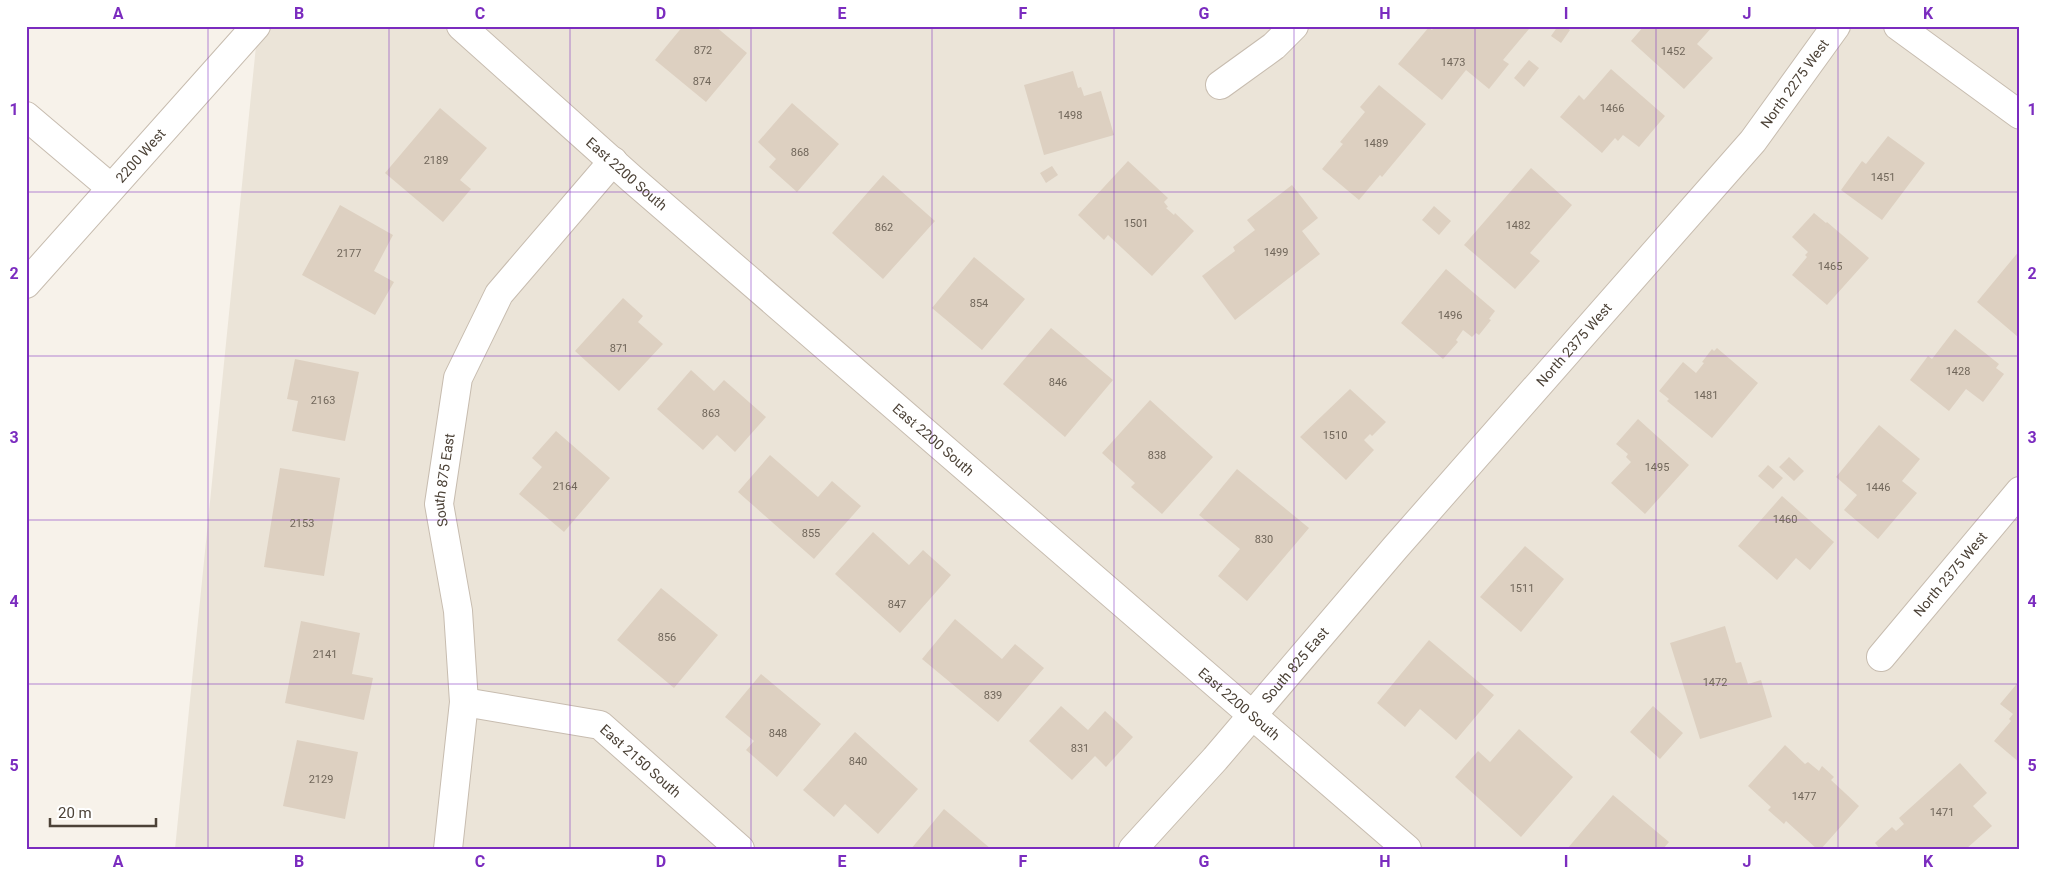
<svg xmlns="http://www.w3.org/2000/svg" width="2046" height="875" font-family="Roboto,sans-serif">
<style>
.residential{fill:#ebe4d8}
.building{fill:#ddd0c1}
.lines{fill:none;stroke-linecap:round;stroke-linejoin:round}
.minor-casing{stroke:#c7bcaf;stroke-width:30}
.minor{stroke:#fff;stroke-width:28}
.grid{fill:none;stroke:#7b2cbf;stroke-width:1;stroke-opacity:0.55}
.labels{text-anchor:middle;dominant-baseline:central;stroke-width:4;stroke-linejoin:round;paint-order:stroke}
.number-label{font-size:11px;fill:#70665a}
.street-label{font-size:14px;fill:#4c4237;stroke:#fff}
.neatline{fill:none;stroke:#7b2cbf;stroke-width:2}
.grid-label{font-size:16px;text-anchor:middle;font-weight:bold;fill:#7b2cbf}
</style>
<rect width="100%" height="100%" fill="#f7f2ea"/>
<path class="residential" d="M 258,26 L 2020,26 L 2020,849 L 175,849 Z"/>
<path class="building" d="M 683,26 L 715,26 L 747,53 L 706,102 L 655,60 Z
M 1435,26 L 1525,26 L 1529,29 L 1503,60 L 1509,64 L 1489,89 L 1466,70 L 1442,100 L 1398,64 L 1429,27 L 1432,30 Z
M 1558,26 L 1564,26 L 1570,30 L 1561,43 L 1551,36 Z
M 1644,26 L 1713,26 L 1697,44 L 1713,58 L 1684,89 L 1631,41 Z
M 1529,60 L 1539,68 L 1524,87 L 1514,78 Z
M 1611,69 L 1665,116 L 1639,147 L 1623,135 L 1618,141 L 1615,138 L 1602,153 L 1560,117 L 1579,95 L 1584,100 Z
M 1073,71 L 1078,88 L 1081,87 L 1084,96 L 1101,91 L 1114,135 L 1044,155 L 1024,85 Z
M 1379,85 L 1426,124 L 1382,177 L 1380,175 L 1359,200 L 1322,169 L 1343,144 L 1340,142 L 1365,112 L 1360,107 Z
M 792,103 L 839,144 L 797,192 L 769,167 L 776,159 L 758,142 Z
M 440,108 L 487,148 L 460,180 L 471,189 L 443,222 L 385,173 Z
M 1888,136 L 1925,163 L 1882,220 L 1841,190 L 1862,161 L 1866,164 Z
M 1128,161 L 1168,198 L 1164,202 L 1168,207 L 1166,208 L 1174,215 L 1175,213 L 1194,231 L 1152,276 L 1108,235 L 1104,240 L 1078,215 Z
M 1052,166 L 1058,175 L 1046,183 L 1040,173 Z
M 1531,168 L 1572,205 L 1530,253 L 1540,261 L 1515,289 L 1464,245 Z
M 883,175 L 935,221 L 883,279 L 832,233 Z
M 1292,185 L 1318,218 L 1302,231 L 1320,254 L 1235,320 L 1202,276 L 1235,251 L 1233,247 L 1255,230 L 1247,220 Z
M 340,205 L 393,235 L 374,271 L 394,282 L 375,315 L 302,275 Z
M 1434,206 L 1451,221 L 1439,235 L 1422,220 Z
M 1814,213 L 1826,223 L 1827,222 L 1869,258 L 1827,305 L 1792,275 L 1807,257 L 1805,255 L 1808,252 L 1792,237 Z
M 2020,250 L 2020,335 L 2018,337 L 1977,302 Z
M 974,257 L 1025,299 L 982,350 L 932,308 Z
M 1446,269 L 1495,311 L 1489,319 L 1491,320 L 1479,335 L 1476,333 L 1472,337 L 1463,330 L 1456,340 L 1458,342 L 1443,359 L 1401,323 Z
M 623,298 L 643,316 L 638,322 L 663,344 L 619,391 L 575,351 Z
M 1051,328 L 1113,380 L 1065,437 L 1003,384 Z
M 1955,329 L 1999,364 L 1996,368 L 2004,374 L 1983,402 L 1966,389 L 1949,411 L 1910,380 L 1928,356 L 1932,359 Z
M 1717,348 L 1758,383 L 1712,438 L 1667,401 L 1669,399 L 1659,391 L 1683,362 L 1696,373 L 1704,363 L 1702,362 L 1712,349 L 1714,351 Z
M 295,359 L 359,372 L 345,441 L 292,431 L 298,401 L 287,399 Z
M 691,370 L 714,391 L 724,380 L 766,417 L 735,452 L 717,435 L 703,450 L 657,409 Z
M 1350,389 L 1386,422 L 1372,436 L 1370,434 L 1364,440 L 1374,450 L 1346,480 L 1300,437 Z
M 1150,400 L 1213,457 L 1162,514 L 1131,487 L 1135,483 L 1102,453 Z
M 1638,419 L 1689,465 L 1645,514 L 1611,483 L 1631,462 L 1626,457 L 1628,454 L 1616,444 Z
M 1879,425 L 1920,459 L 1902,481 L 1917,493 L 1878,539 L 1844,510 L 1857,495 L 1836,477 Z
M 556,431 L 610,478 L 564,532 L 519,494 L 542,467 L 532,458 Z
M 770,455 L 818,497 L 832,481 L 861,506 L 814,559 L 738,492 Z
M 1789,457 L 1804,471 L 1794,481 L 1779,467 Z
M 1768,465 L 1783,478 L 1773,489 L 1758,476 Z
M 280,468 L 340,478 L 324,576 L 264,567 Z
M 1237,469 L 1309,528 L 1247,601 L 1218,576 L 1240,549 L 1199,515 Z
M 1782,496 L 1834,542 L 1810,570 L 1796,558 L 1777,580 L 1738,546 Z
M 873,532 L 909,565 L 923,550 L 951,575 L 900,633 L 835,574 Z
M 1525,546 L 1564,579 L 1521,632 L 1480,597 Z
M 661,588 L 718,635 L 674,688 L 617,640 Z
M 955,619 L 1002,659 L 1015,644 L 1044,668 L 998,722 L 922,659 Z
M 301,621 L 360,633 L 352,674 L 373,678 L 364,720 L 285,703 Z
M 1725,626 L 1736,663 L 1741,662 L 1748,684 L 1761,680 L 1772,717 L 1700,739 L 1670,643 Z
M 1429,640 L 1494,695 L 1456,740 L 1420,709 L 1405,727 L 1377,703 Z
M 761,674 L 821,724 L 777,777 L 746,750 L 754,741 L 725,717 Z
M 2020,680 L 2020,763 L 1994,741 L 2011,721 L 2009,719 L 2013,714 L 2000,704 Z
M 1061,706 L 1088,730 L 1105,711 L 1133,737 L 1106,767 L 1095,756 L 1072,780 L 1029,741 Z
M 1653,706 L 1683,733 L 1660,759 L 1630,732 Z
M 1519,729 L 1573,777 L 1521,837 L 1455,777 L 1478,751 L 1490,762 Z
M 855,732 L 918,789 L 878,834 L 845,804 L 834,817 L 803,790 Z
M 297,740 L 358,752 L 345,819 L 283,806 Z
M 1785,745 L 1805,764 L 1808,762 L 1819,771 L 1822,766 L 1834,777 L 1831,780 L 1859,806 L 1821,849 L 1817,849 L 1786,821 L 1784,824 L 1768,810 L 1771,807 L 1748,786 Z
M 1960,763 L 1987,793 L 1973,806 L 1992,826 L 1966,849 L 1880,849 L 1875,843 L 1892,827 L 1896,831 L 1904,824 L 1899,818 Z
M 1613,795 L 1669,842 L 1663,849 L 1567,849 Z
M 944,809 L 991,849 L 911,849 Z"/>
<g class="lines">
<g class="minor-casing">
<g id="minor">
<path id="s1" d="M 461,26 L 632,179 L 1407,849"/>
<path d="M 1898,26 L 2020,115"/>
<path d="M 1220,85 L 1274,46 L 1294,26"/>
<path d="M 26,116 L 111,188"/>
<path id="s2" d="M 26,284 L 256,26"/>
<path id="s3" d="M 1881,657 L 2020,491"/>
<path id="s4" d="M 464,702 L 600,725 L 740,849"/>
<path id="s5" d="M 448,849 L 464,702 L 458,611 L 439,504 L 458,378 L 499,294 L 613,161"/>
<path id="s6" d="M 1133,849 L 1215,759 L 1395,548 L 1753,141 L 1836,26"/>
</g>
</g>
<use href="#minor" class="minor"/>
</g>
<path class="grid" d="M 208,26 L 208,849M 389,26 L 389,849M 570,26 L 570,849M 751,26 L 751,849M 932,26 L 932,849M 1114,26 L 1114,849M 1294,26 L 1294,849M 1475,26 L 1475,849M 1656,26 L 1656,849M 1838,26 L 1838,849M 26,192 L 2020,192M 26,356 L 2020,356M 26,520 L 2020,520M 26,684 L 2020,684"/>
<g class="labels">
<g class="number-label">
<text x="703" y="50">872</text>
<text x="1673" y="51">1452</text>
<text x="1453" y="62">1473</text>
<text x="702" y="81">874</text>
<text x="1612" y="108">1466</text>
<text x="1070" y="115">1498</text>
<text x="1376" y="143">1489</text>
<text x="800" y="152">868</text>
<text x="436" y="160">2189</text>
<text x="1883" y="177">1451</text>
<text x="1136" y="223">1501</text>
<text x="1518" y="225">1482</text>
<text x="884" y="227">862</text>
<text x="1276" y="252">1499</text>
<text x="349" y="253">2177</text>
<text x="1830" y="266">1465</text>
<text x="979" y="303">854</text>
<text x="1450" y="315">1496</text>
<text x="619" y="348">871</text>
<text x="1958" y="371">1428</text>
<text x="1058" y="382">846</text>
<text x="1706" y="395">1481</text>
<text x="323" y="400">2163</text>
<text x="711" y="413">863</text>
<text x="1335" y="435">1510</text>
<text x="1157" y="455">838</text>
<text x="1657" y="467">1495</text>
<text x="565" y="486">2164</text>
<text x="1878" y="487">1446</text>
<text x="1785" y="519">1460</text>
<text x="302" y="523">2153</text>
<text x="811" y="533">855</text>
<text x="1264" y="539">830</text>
<text x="1522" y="588">1511</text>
<text x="897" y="604">847</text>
<text x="667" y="637">856</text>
<text x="325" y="654">2141</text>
<text x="1715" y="682">1472</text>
<text x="993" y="695">839</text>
<text x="778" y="733">848</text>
<text x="1080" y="748">831</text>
<text x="858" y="761">840</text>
<text x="321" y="779">2129</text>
<text x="1804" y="796">1477</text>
<text x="1942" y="812">1471</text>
</g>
<g class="street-label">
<text stroke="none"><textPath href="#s6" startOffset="1012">North 2275 West</textPath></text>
<text stroke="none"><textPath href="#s2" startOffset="172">2200 West</textPath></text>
<text stroke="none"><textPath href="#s1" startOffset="222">East 2200 South</textPath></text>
<text stroke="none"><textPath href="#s6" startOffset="670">North 2375 West</textPath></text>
<text stroke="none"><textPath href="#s1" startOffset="628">East 2200 South</textPath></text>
<text stroke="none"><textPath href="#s5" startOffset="372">South 875 East</textPath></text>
<text stroke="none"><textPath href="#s3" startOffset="108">North 2375 West</textPath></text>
<text stroke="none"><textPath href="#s6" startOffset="245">South 825 East</textPath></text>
<text stroke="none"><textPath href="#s1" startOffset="1032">East 2200 South</textPath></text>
<text stroke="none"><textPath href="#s4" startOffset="192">East 2150 South</textPath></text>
</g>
</g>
<rect width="2046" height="875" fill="none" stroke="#ffffff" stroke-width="55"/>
<path d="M50 818v8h106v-8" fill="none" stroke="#4c4237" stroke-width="2.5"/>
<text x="58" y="818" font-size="15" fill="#4c4237" stroke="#ffffff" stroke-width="4" paint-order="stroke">20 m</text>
<rect x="28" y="28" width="1990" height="820" class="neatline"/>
<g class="grid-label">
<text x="118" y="19">A</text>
<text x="299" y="19">B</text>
<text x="480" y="19">C</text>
<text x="661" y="19">D</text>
<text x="842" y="19">E</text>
<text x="1023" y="19">F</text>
<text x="1204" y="19">G</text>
<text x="1385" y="19">H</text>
<text x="1566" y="19">I</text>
<text x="1747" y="19">J</text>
<text x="1928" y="19">K</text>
<text x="14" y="115">1</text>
<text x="2032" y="115">1</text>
<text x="14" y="279">2</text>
<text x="2032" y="279">2</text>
<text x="14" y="443">3</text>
<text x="2032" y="443">3</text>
<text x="14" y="607">4</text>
<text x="2032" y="607">4</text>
<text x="14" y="771">5</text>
<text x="2032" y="771">5</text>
<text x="118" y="867">A</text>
<text x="299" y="867">B</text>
<text x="480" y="867">C</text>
<text x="661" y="867">D</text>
<text x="842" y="867">E</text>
<text x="1023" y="867">F</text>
<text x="1204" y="867">G</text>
<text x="1385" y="867">H</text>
<text x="1566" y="867">I</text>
<text x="1747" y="867">J</text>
<text x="1928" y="867">K</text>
</g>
</svg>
